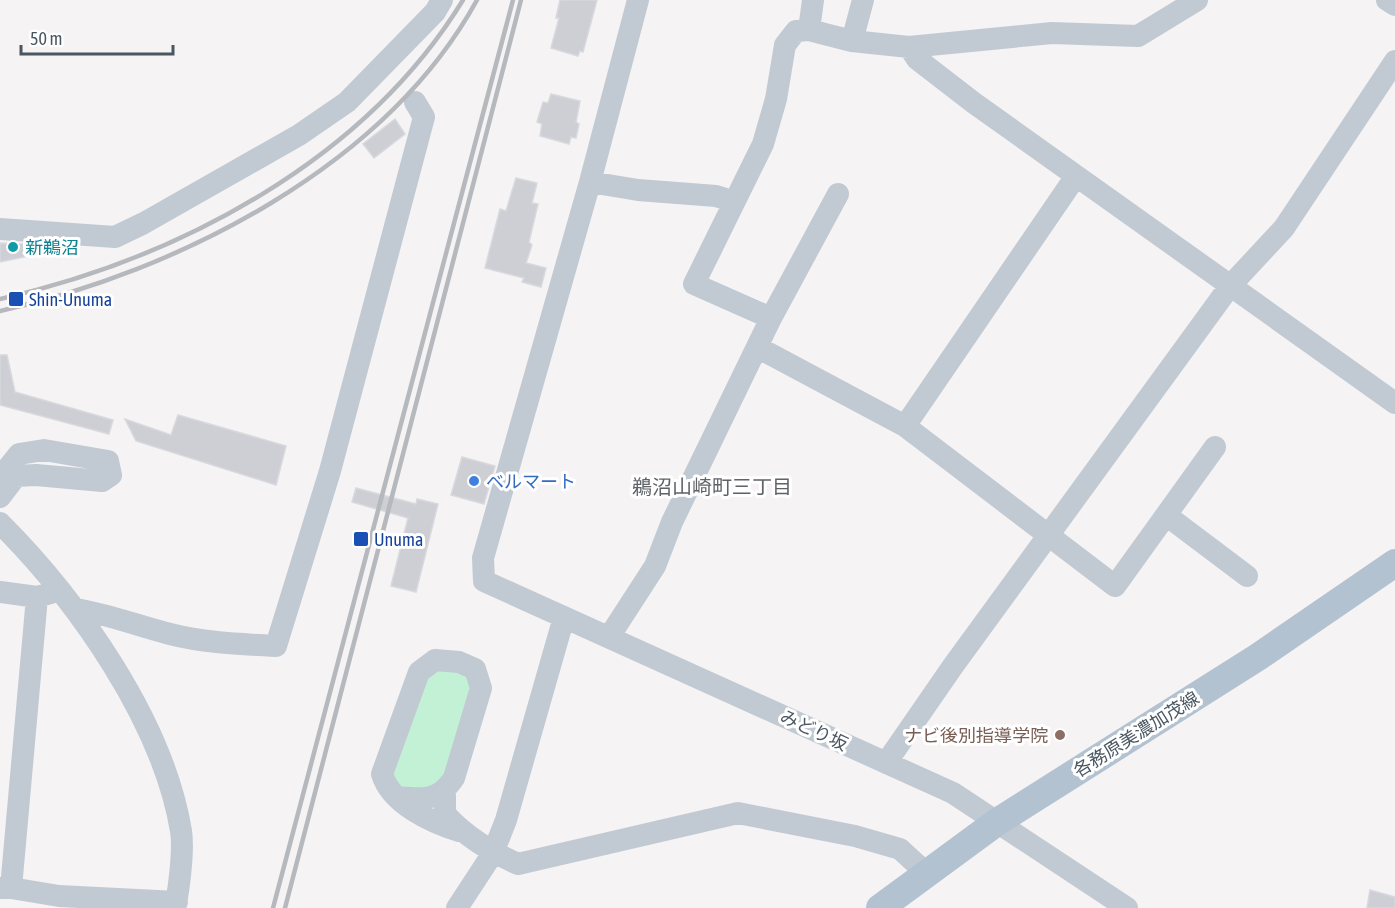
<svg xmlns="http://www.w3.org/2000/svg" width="1395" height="908" font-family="'Asap Condensed','Noto Sans JP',sans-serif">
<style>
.green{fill:#c3f1d5}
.building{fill:#cdcfd5;stroke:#d7d9de;stroke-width:1.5}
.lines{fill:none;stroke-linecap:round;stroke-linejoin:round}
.minor{stroke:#c1cad2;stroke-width:22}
.major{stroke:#b3c2d1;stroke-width:28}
.rail{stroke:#b5b8bd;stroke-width:4.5}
.culture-dot{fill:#0f9aa8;stroke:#fff;stroke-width:2}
.transit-dot{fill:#1a4fb4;stroke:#fff;stroke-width:2}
.shop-dot{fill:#3f7fe0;stroke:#fff;stroke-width:2}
.education-dot{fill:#8d6e63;stroke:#fff;stroke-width:2}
.labels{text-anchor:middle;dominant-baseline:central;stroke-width:6;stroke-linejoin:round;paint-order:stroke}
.culture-label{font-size:18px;fill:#0d838f;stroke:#fff;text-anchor:start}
.transit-label{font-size:18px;fill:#164399;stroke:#fff;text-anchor:start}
.shop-label{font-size:18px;fill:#366cbe;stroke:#fff;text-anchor:start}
.street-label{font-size:18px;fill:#4a5661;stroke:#fff}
.education-label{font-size:18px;fill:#785e54;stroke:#fff;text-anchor:end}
.neighbourhood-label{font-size:20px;fill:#5f6368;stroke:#fff}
</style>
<rect width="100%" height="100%" fill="#f5f3f3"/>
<path class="green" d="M 439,668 L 458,668 L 473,684 L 448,775 L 429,793 L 401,791 L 388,773 L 423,675 Z"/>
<path class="building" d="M 560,0 L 597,0 L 583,52 L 580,51 L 578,56 L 551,48 L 559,18 L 556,18 Z
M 551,94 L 580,101 L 576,122 L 579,124 L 576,138 L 571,137 L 569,144 L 540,136 L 542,124 L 537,122 L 543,102 L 548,103 Z
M 395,119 L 405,134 L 374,158 L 363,144 Z
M 516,178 L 537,183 L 532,203 L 538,204 L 529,242 L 532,245 L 526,263 L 546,268 L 541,287 L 522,282 L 524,278 L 485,268 L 500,209 L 506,211 Z
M 0,243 L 26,244 L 29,256 L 0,262 Z
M 0,355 L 7,355 L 15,392 L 113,420 L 109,434 L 0,405 Z
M 178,415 L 286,446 L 276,485 L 136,441 L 125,419 L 171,435 Z
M 462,457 L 495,466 L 484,504 L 451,495 Z
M 356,488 L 416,504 L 417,499 L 438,504 L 416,592 L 391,586 L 408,518 L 352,502 Z
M 1370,890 L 1395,897 L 1395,908 L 1367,908 Z"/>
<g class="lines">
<path class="minor" d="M 638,0 L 590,182 L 483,558 L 484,581 L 953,793 L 1127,908
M 1387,0 L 1395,5
M 809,30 L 813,0
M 852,41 L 863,0
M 909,47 L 917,59 L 974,103 L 1395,403
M 590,182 L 638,190 L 716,196 L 732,201
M 0,229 L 115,237 L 144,223 L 299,135 L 347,102 L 435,12 L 442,0
M 771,318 L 838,194
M 757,347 L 905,426 L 1115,586 L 1215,447
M 905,426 L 1076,176
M 0,478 L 19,454 L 44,450 L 108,461 L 111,475 L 102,481 L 36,475 L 16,476 L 0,497
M 1166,515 L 1247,576
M 0,523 C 77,600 163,721 181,831 C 184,849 179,889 175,908
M 0,592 L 37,597 L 51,593
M 76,609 C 108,614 138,626 170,634 C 205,643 241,644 276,646 L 330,471 L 424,117 L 415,102
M 609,637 L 655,566 L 672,522 L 771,318 L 694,284 L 763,144 L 776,99 L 785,45 L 796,31 L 809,30 L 852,41 L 909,47 L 1052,33 L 1138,36 L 1197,0
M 886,763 L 953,666 L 1230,286 L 1284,228 L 1395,61
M 445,791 L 445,814 C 466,837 490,851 518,864 L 738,813 L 855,836 L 900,849 L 925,872
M 397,797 C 423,799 438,802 454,778 L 481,688 L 475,669 L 459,662 L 435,660 L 419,672 L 382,774 C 391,804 431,822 459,831
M 0,888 L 11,888 L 37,597
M 11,888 L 59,896 L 177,902
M 457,908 L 493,853 L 506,820 L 564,617"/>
<path class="major" d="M 880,908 L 997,822 L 1258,657 L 1395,563"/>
<path class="rail" d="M 0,299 C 180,258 365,160 463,0
M 0,311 C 179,271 386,166 477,0
M 273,908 L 513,0
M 285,908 L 521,0"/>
</g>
<circle class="culture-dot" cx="13" cy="247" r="6"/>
<g class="transit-dot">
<rect x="8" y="291" width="16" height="16" rx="3"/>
<rect x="353" y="531" width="16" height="16" rx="3"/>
</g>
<circle class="shop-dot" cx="474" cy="481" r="6"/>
<circle class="education-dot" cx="1060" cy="735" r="6"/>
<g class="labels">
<g class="culture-label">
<text x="25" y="247">新鵜沼</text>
</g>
<g class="transit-label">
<text x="29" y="299">Shin-Unuma</text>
<text x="374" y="539">Unuma</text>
</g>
<g class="shop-label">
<text x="486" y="481">ベルマート</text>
</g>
<g class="street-label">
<text transform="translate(814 730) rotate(25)">みどり坂</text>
<text transform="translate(1136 734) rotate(-32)">各務原美濃加茂線</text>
</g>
<g class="education-label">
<text x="1048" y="735">ナビ後別指導学院</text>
</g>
<g class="neighbourhood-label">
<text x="712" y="486">鵜沼山崎町三丁目</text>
</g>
</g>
<path d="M21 45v9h152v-9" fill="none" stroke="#4a5661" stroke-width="3"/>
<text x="30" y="45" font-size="18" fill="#4a5661" stroke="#ffffff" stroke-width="4.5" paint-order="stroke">50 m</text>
</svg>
